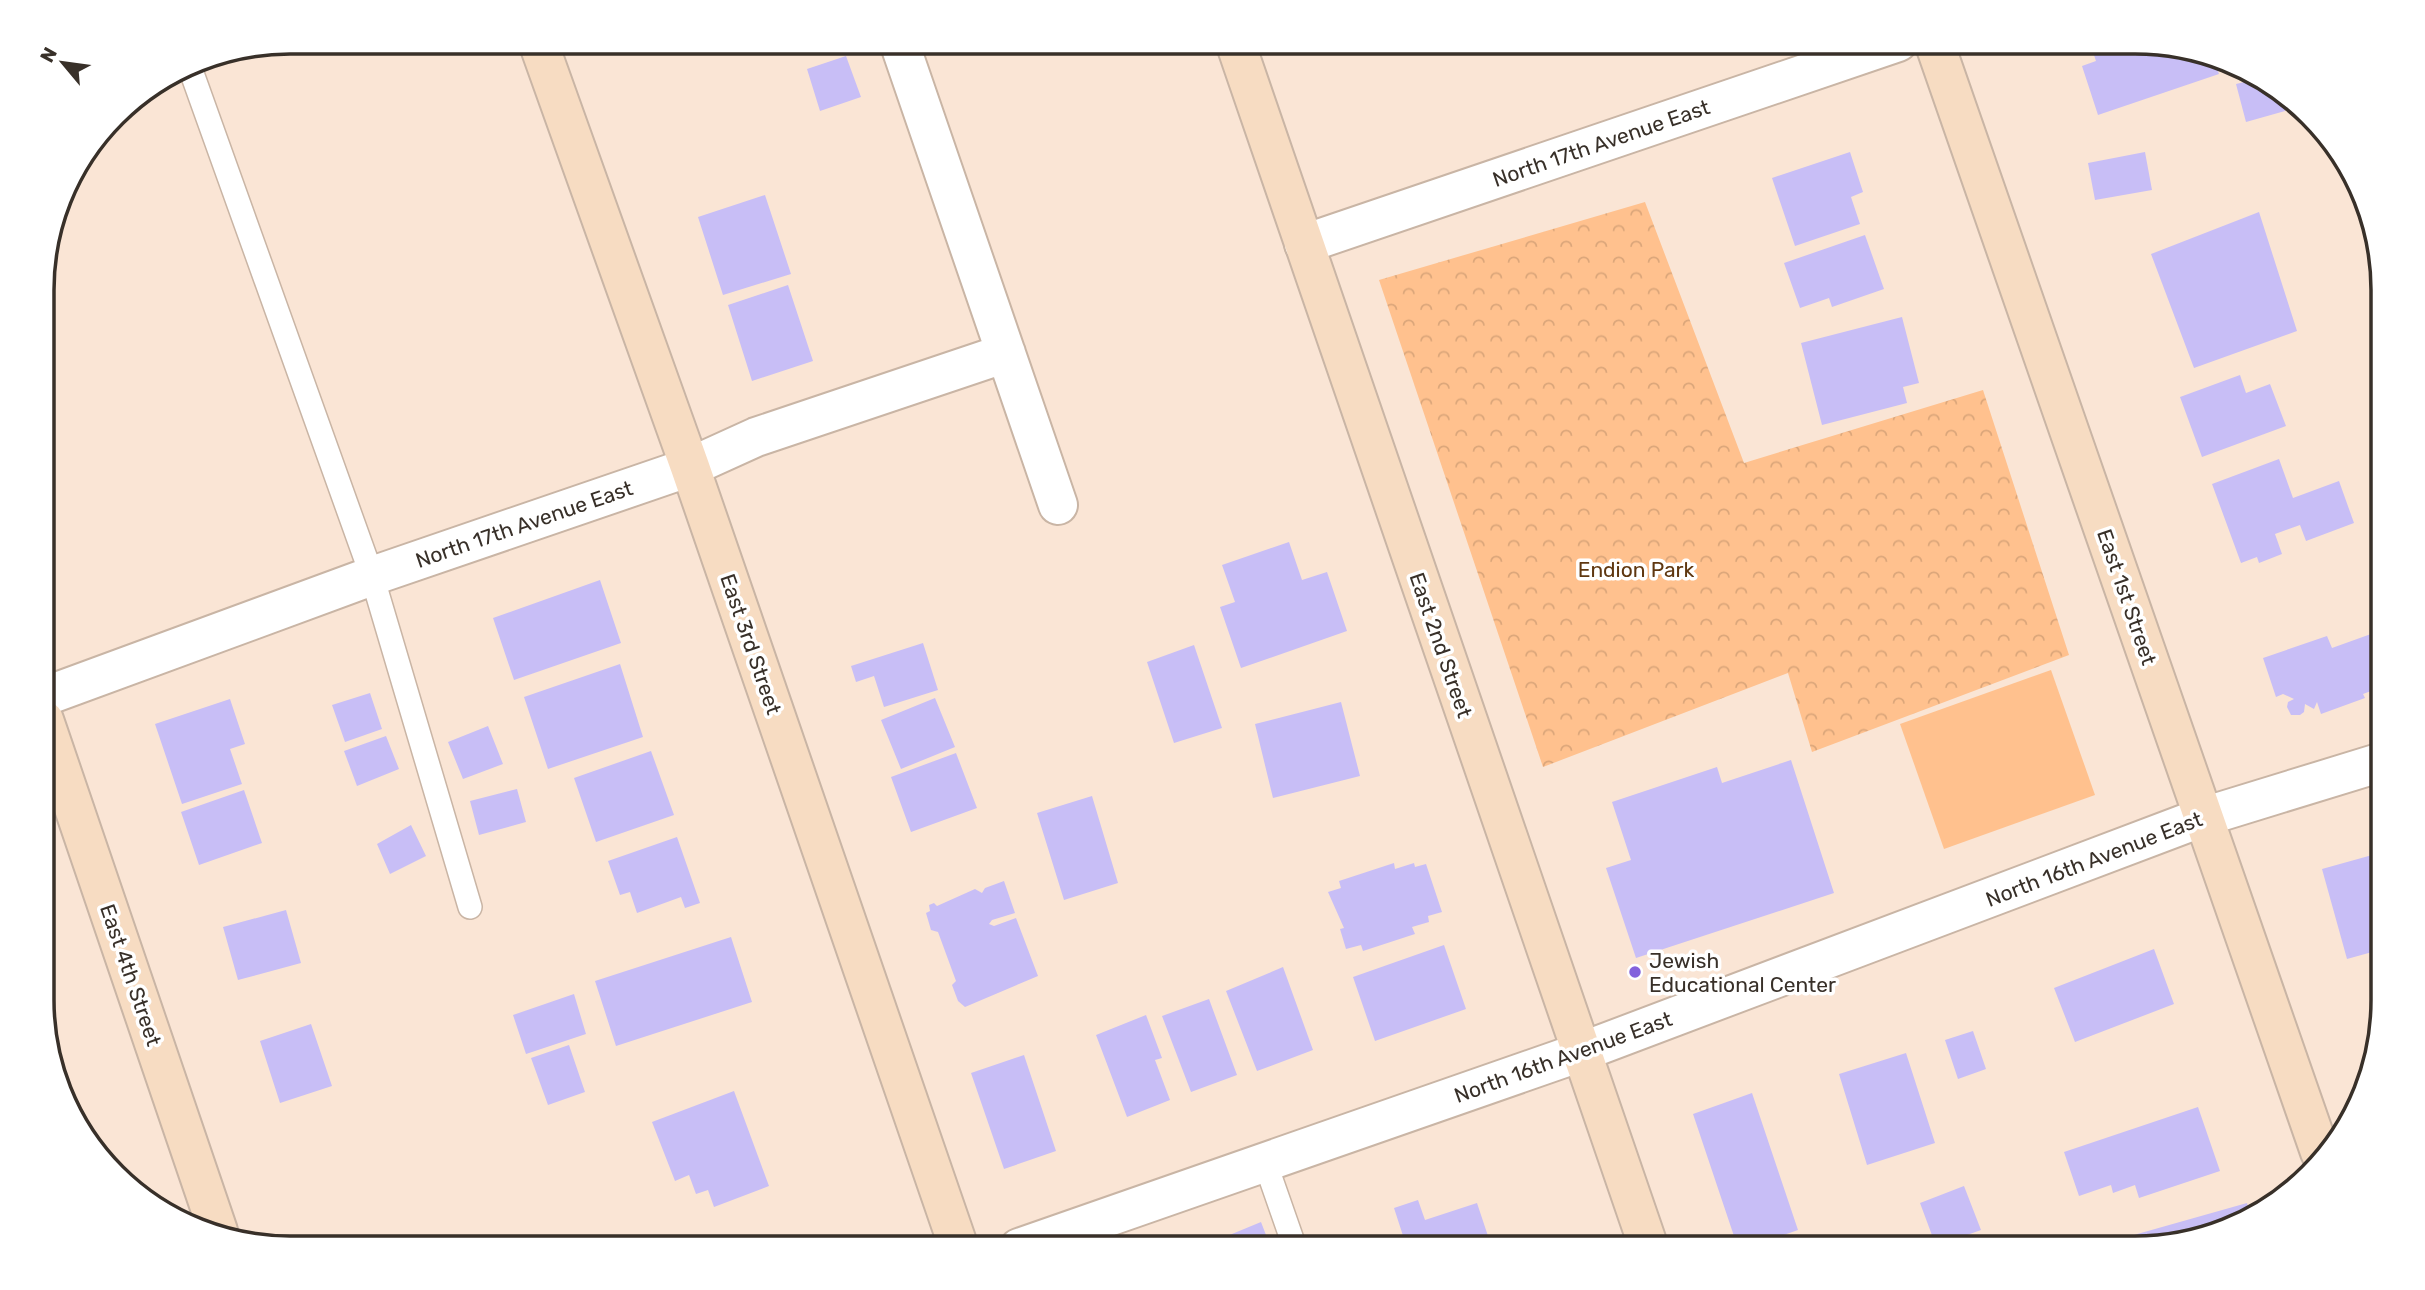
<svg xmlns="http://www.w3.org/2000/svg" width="2425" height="1290" font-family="Rubik,sans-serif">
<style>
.green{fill:#ffc18e}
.park{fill:url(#park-crowns)}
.building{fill:#c8bef6}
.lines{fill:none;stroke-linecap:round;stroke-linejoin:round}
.lane-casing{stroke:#c9b5a5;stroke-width:26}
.street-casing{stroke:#c9b5a5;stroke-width:42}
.secondary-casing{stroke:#c9b5a5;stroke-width:42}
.lane{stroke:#fff;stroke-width:23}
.street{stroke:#fff;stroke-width:38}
.secondary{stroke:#f7dcc2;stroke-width:38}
.poi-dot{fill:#8361dc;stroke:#fff;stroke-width:2.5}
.labels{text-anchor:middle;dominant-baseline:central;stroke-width:7;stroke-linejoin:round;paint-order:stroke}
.street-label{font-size:21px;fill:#383029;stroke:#fff}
.park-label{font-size:21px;fill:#5f3710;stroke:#fff}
.poi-label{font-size:21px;fill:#383029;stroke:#fff;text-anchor:start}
.rim{fill:none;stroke:#383029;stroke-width:3.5}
</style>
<defs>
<pattern id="park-crowns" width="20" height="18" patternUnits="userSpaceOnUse" patternTransform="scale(1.75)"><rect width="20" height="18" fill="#ffc18e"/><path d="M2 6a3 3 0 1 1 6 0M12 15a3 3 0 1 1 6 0" fill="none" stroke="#dba67a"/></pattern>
</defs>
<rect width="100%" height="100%" fill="#fae5d5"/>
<path class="green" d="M 2051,670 L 2095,795 L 1944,849 L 1900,724 Z"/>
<path class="park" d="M 1645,202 L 1744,463 L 1983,390 L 2069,655 L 1812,752 L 1788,673 L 1543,767 L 1379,280 Z"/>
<path class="building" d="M 2092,42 L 2134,42 L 2214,61 L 2219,74 L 2098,115 L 2082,66 L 2096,61 L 2090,43 Z
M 846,56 L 861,97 L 820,111 L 807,69 Z
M 2257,79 L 2282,101 L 2285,111 L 2246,122 L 2236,84 Z
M 1850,152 L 1863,192 L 1851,197 L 1860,224 L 1795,246 L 1772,178 Z
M 2145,152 L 2152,190 L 2095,200 L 2088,163 Z
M 765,195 L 791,274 L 723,295 L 698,217 Z
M 2259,212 L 2297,331 L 2194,368 L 2151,254 Z
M 1865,235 L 1884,289 L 1832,307 L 1829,298 L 1800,308 L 1784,263 Z
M 788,285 L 813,361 L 752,381 L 728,305 Z
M 1902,317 L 1919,383 L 1903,387 L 1907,403 L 1822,425 L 1801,343 Z
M 2240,375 L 2246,393 L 2270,384 L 2286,426 L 2202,457 L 2180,397 Z
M 2279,459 L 2293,498 L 2339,481 L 2354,523 L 2306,541 L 2300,525 L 2275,534 L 2282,554 L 2259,563 L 2257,557 L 2241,563 L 2212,484 Z
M 1289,542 L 1302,580 L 1327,572 L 1347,631 L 1241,668 L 1220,607 L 1235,602 L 1222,565 Z
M 600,580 L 621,643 L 514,680 L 493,618 Z
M 2371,634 L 2382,666 L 2382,687 L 2363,694 L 2365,698 L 2321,714 L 2317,702 L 2314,709 L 2305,704 L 2304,712 L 2300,715 L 2291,715 L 2287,707 L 2288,702 L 2294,699 L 2283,694 L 2276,697 L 2263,658 L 2327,636 L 2332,648 Z
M 923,643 L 938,690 L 884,707 L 874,676 L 856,682 L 851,666 Z
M 1194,645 L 1222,728 L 1174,743 L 1147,662 Z
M 620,664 L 643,737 L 548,769 L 524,697 Z
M 370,693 L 382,729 L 345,742 L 332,705 Z
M 935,698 L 955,747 L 901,769 L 881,720 Z
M 230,699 L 245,744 L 230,749 L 242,784 L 182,804 L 155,724 Z
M 1341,702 L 1360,776 L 1273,798 L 1255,724 Z
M 488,726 L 503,764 L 463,779 L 448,742 Z
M 386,736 L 399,769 L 357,786 L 344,751 Z
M 651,751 L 674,815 L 596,842 L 574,778 Z
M 956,753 L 977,808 L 911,832 L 891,777 Z
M 1791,760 L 1834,893 L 1636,958 L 1606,868 L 1631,860 L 1612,802 L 1717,767 L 1722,783 Z
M 517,789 L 526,822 L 479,835 L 470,801 Z
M 244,790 L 262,843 L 199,865 L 181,812 Z
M 1092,796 L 1118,883 L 1064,900 L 1037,813 Z
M 411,825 L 426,856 L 390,874 L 377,844 Z
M 677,837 L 700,903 L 685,908 L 681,897 L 637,913 L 630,892 L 620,895 L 608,861 Z
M 2383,852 L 2383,949 L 2347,959 L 2322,869 Z
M 1394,863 L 1395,869 L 1414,863 L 1415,867 L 1426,864 L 1442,912 L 1428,916 L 1429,922 L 1412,927 L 1415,934 L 1363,951 L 1361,945 L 1346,949 L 1340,929 L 1344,928 L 1328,892 L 1341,888 L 1339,881 Z
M 1004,881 L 1015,913 L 992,920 L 989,924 L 994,926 L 1016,918 L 1038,976 L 965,1007 L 958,1001 L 952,985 L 956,981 L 938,932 L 931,930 L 926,913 L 930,911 L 929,905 L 934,903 L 937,906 L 975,889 L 982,893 L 985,888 Z
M 286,910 L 301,963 L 238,980 L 223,927 Z
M 731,937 L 752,1002 L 616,1046 L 595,981 Z
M 1444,945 L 1466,1009 L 1375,1041 L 1353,977 Z
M 2154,949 L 2174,1004 L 2075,1042 L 2054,988 Z
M 1283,967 L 1313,1050 L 1257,1071 L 1226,991 Z
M 574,994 L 586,1034 L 526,1054 L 513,1015 Z
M 1209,999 L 1237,1075 L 1191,1092 L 1162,1016 Z
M 1146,1015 L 1162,1058 L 1155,1060 L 1170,1100 L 1127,1117 L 1096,1035 Z
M 311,1024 L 332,1086 L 280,1103 L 260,1041 Z
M 1973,1031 L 1986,1069 L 1958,1079 L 1945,1040 Z
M 569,1045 L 585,1092 L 548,1105 L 531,1058 Z
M 1906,1053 L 1935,1143 L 1867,1165 L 1839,1074 Z
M 1024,1055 L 1056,1151 L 1004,1169 L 971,1073 Z
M 734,1091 L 769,1186 L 714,1207 L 708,1190 L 696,1194 L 689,1175 L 675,1181 L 652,1122 Z
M 1752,1093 L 1798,1230 L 1747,1248 L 1738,1248 L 1693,1114 Z
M 2198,1107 L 2220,1171 L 2139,1198 L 2135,1185 L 2113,1193 L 2111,1185 L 2079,1196 L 2064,1152 Z
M 1964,1186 L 1981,1230 L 1936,1246 L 1920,1203 Z
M 1418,1200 L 1425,1220 L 1477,1203 L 1492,1248 L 1407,1248 L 1394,1208 Z
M 2247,1203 L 2250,1214 L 2150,1247 L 2110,1247 L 2109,1242 Z
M 1261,1222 L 1271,1248 L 1198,1248 Z"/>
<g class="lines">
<g class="lane-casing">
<path id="lane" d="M 189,65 L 372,576 L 470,907
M 1265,1162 L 1295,1248"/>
</g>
<g class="street-casing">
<path id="street" d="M 899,42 L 1058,505
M 1304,244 L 1898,42
M 43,697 L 372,576 L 690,467 L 756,437 L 1006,353
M 1019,1248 L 1581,1052 L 2203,817 L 2382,762"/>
</g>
<g class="secondary-casing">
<path id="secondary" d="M 538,42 L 690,467 L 959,1248
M 1235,42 L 1649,1248
M 1934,42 L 2320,1152
M 44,720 L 218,1231"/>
</g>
<use href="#lane" class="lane"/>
<use href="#street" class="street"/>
<use href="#secondary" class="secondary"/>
</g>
<circle class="poi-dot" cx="1635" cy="972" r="7"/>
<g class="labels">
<g class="street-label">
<text transform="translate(1601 143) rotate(-19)">North 17th Avenue East</text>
<text transform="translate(524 524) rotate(-19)">North 17th Avenue East</text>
<text transform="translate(2127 597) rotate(71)">East 1st Street</text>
<text transform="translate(751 644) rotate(71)">East 3rd Street</text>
<text transform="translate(1441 645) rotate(71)">East 2nd Street</text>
<text transform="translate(2094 859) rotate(-21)">North 16th Avenue East</text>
<text transform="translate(131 975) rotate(71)">East 4th Street</text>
<text transform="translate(1563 1057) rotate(-20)">North 16th Avenue East</text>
</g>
<g class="park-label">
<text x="1636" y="569">Endion Park</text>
</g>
<g class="poi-label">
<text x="1649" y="960">Jewish<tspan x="1649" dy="24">Educational Center</tspan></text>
</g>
</g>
<path d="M0 0H2425V1290H0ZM290 54H2135A236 236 0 0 1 2371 290V1000A236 236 0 0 1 2135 1236H290A236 236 0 0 1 54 1000V290A236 236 0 0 1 290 54Z" fill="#fff" fill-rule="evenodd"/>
<path class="rim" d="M290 54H2135A236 236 0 0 1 2371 290V1000A236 236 0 0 1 2135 1236H290A236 236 0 0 1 54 1000V290A236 236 0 0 1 290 54Z"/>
<g transform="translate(63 63) rotate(299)" stroke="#ffffff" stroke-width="5" paint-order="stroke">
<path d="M0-5L12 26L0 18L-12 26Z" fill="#383029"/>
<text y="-10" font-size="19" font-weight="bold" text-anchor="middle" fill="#383029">N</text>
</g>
</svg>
